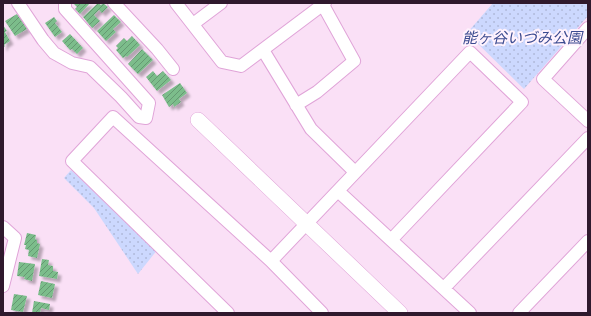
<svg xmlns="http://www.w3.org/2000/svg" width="591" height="316" font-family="Spectral,'Noto Sans JP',serif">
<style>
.park{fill:url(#park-dots)}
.building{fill:url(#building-hatch);filter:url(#shadow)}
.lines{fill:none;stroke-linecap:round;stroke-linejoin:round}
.minor-casing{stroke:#e0a4d8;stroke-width:14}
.tertiary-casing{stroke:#e0a4d8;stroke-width:16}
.minor{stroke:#fff;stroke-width:12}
.tertiary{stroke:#fff;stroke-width:15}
.labels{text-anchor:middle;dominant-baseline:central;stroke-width:4;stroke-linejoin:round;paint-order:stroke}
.park-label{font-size:15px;font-style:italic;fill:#3b4b90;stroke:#fff2fd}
</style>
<defs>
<pattern id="park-dots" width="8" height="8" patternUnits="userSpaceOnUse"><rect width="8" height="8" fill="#ccd8fe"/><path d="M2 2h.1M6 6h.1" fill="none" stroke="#b0b9da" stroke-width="1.8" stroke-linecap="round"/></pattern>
<pattern id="building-hatch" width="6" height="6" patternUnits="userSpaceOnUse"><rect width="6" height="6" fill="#7bbd8b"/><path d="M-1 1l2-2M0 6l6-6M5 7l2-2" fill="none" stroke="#659972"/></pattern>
<filter id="shadow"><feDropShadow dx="3.5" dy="3.5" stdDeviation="1" flood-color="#0004"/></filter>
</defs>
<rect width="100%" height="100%" fill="#fae0f6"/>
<path class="park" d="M 493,3 L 513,3 L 514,4 L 515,3 L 588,3 L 588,16 L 524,89 L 467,33 Z
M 71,170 L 158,249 L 138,274 L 94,208 L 64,178 Z"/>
<path class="building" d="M 75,3 L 90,3 L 80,14 L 75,9 L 77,7 L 74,4 Z
M 98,3 L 101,5 L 103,3 L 108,7 L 102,13 L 99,10 L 94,15 L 100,21 L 92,28 L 83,17 Z
M 17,14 L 27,29 L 15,36 L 5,21 Z
M 114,15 L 121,22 L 113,29 L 116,32 L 106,41 L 97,31 Z
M 54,17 L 57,21 L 55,23 L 62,32 L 55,37 L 45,23 Z
M 3,25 L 7,31 L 5,32 L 10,41 L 4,45 L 5,46 L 3,48 Z
M 70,34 L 83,48 L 77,54 L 72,49 L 70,50 L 62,41 Z
M 132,36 L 140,45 L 127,57 L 126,56 L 123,58 L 116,50 L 118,48 L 116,46 L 124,38 L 127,41 Z
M 142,49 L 153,60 L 138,74 L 128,64 Z
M 153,71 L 157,76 L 163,71 L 171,80 L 157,91 L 146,77 Z
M 180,83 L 187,93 L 179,99 L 181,102 L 174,107 L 173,104 L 169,107 L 162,95 Z
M 27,233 L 36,235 L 35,239 L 37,240 L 37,243 L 40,244 L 37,258 L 28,256 L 29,250 L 25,249 L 26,245 L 24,245 Z
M 42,259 L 49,260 L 48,265 L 53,266 L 53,271 L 58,272 L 57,279 L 39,276 Z
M 19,262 L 35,264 L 32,281 L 24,279 L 25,277 L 17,276 Z
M 41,281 L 55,284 L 52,298 L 38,295 Z
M 14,294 L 27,296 L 23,312 L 11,310 Z
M 34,301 L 50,304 L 49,310 L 41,308 L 40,313 L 32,313 Z"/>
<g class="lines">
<g class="minor-casing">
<path id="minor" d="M 18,3 L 43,40 L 54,53 L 72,63 L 90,67 L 121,97 L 139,117 L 146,118 L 149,103 L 65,9 L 65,3
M 114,3 L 157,49 L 173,69
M 176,3 L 222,62 L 241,66 L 325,3
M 193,24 L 221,3
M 588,28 L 543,79 L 588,121
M 263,50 L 311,129 L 355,172
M 296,105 L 317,92 L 354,61 L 323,5
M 338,191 L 391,240
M 3,227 L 15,238 L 3,286
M 271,261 L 470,52 L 522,102 L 391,240 L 470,313
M 444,288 L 588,138
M 228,313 L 72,161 L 113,117 L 271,261 L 322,313
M 519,313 L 588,241"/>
</g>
<g class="tertiary-casing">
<path id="tertiary" d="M 198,120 L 400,313"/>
</g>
<use href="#minor" class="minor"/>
<use href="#tertiary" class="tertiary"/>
</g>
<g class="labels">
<g class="park-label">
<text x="522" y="38">能ヶ谷いづみ公園</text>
</g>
</g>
<rect width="591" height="316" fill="none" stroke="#2f192d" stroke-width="8"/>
</svg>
